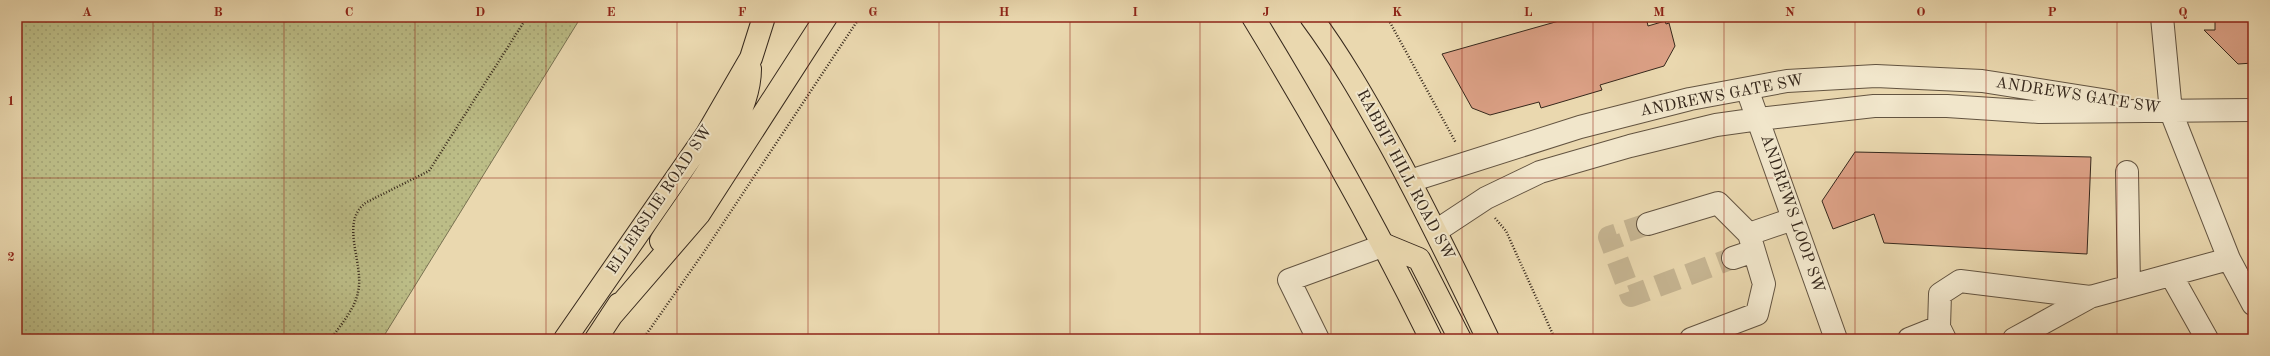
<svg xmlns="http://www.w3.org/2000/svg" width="2270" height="356" font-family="'Old Standard TT',serif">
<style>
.grass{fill:url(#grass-dots);stroke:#797252}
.building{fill:#dba085;stroke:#36281c}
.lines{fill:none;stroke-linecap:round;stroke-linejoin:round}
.minor-tunnel{stroke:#c6b592;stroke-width:22;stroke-dasharray:22 11;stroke-linecap:butt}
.minor-casing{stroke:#635441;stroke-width:24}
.major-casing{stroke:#36281c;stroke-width:24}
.path{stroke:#36281c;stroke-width:2.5;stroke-dasharray:1 2;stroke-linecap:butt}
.minor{stroke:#f1e6cb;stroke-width:22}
.major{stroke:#ead8af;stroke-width:22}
.grid{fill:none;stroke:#8f2418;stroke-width:1;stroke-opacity:0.55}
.labels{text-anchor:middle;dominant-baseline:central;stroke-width:4;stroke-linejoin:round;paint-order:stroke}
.street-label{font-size:16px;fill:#36281c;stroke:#f1e6cb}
.neatline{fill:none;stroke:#8f2418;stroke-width:1.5}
.grid-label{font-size:13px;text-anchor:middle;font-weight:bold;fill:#8f2418}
</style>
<defs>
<pattern id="grass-dots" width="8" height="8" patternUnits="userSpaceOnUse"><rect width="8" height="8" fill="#bcbd87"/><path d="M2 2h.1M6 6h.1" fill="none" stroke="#a2a274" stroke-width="1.8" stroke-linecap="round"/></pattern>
</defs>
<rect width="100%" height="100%" fill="#ead8af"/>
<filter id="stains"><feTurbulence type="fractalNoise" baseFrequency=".005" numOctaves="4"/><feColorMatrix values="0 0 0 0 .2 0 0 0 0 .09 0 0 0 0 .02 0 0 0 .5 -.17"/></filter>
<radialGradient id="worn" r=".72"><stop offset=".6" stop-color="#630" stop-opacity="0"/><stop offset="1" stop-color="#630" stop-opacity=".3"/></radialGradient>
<path class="grass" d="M 17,17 L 581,17 L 382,339 L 17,339 Z"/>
<path class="building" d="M 1573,17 L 1646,17 L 1648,26 L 1665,21 L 1666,24 L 1669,23 L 1675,46 L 1664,66 L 1600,85 L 1602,90 L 1541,108 L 1539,102 L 1490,115 L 1472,108 L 1442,54 Z
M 2215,17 L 2253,17 L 2253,63 L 2238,64 L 2204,30 L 2215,30 Z
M 1855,152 L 2091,157 L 2087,254 L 1884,243 L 1874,214 L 1833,229 L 1822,201 Z"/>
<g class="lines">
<path class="minor-tunnel" d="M 1648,224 L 1609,237 L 1631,296 L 1733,258"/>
<g class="minor-casing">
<path id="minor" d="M 2162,17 L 2171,112 L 2229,259 L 2253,304
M 1747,89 L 1836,339
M 2127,172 L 2129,286
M 1410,181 L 1580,127 L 1690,99 L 1787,81 L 1876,76 L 1982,81 L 2109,101
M 1648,224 L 1718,203 L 1749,234 L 1764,284 L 1757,314 L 1691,339
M 1436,231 L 1486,198 L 1540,172 L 1630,146 L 1716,125 L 1759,119 L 1874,106 L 1947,106 L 2039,112 L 2253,110
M 1749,234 L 1793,219
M 1733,258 L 1754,251
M 2171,275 L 2207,339
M 1939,327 L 1940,294 L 1960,281 L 2090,297
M 1318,339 L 1289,280 L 1385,245
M 1909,339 L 1939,327 L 1945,339
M 2014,339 L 2090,297 L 2229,259"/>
</g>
<g class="major-casing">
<path id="major" d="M 1253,17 C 1317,122 1377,229 1431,339
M 1311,17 C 1340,56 1364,98 1388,141 C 1424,206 1456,272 1488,339
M 661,241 C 690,196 750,123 750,69
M 1385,245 L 1419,259 L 1460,339
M 611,316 L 699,214 L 826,17
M 565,339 L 707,134 L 751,58 L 764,17
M 596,339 L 619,304"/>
</g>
<path class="path" d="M 1387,17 L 1456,143
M 1495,218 L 1506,231 L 1555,339
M 331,339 C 341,324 355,309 358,292 C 365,264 338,221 367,202 L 429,171 L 527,17
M 643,339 L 704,252 L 860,17"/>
<use href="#minor" class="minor"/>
<use href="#major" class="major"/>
</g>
<path class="grid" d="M 153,17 L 153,339M 284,17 L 284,339M 415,17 L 415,339M 546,17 L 546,339M 677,17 L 677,339M 808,17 L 808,339M 939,17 L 939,339M 1070,17 L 1070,339M 1200,17 L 1200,339M 1331,17 L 1331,339M 1462,17 L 1462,339M 1593,17 L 1593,339M 1724,17 L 1724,339M 1855,17 L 1855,339M 1986,17 L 1986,339M 2117,17 L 2117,339M 17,178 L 2253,178"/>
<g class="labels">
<g class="street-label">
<text transform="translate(1722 96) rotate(-11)">ANDREWS GATE SW</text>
<text transform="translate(2078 96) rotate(9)">ANDREWS GATE SW</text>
<text transform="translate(1405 175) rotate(62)">RABBIT HILL ROAD SW</text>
<text transform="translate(660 200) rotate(-56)">ELLERSLIE ROAD SW</text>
<text transform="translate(1792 214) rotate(71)">ANDREWS LOOP SW</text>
</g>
</g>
<rect width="2270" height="356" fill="none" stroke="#ead8af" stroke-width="44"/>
<rect x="22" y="22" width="2226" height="312" class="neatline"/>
<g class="grid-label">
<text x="87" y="16">A</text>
<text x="218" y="16">B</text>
<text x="349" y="16">C</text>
<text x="480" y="16">D</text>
<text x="611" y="16">E</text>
<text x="742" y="16">F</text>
<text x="873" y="16">G</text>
<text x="1004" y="16">H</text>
<text x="1135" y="16">I</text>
<text x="1266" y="16">J</text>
<text x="1397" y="16">K</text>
<text x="1528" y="16">L</text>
<text x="1659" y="16">M</text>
<text x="1790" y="16">N</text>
<text x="1921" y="16">O</text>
<text x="2052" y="16">P</text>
<text x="2183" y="16">Q</text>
<text x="11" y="105">1</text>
<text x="11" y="261">2</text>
</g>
<rect width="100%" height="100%" filter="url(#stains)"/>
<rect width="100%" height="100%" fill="url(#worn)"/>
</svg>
